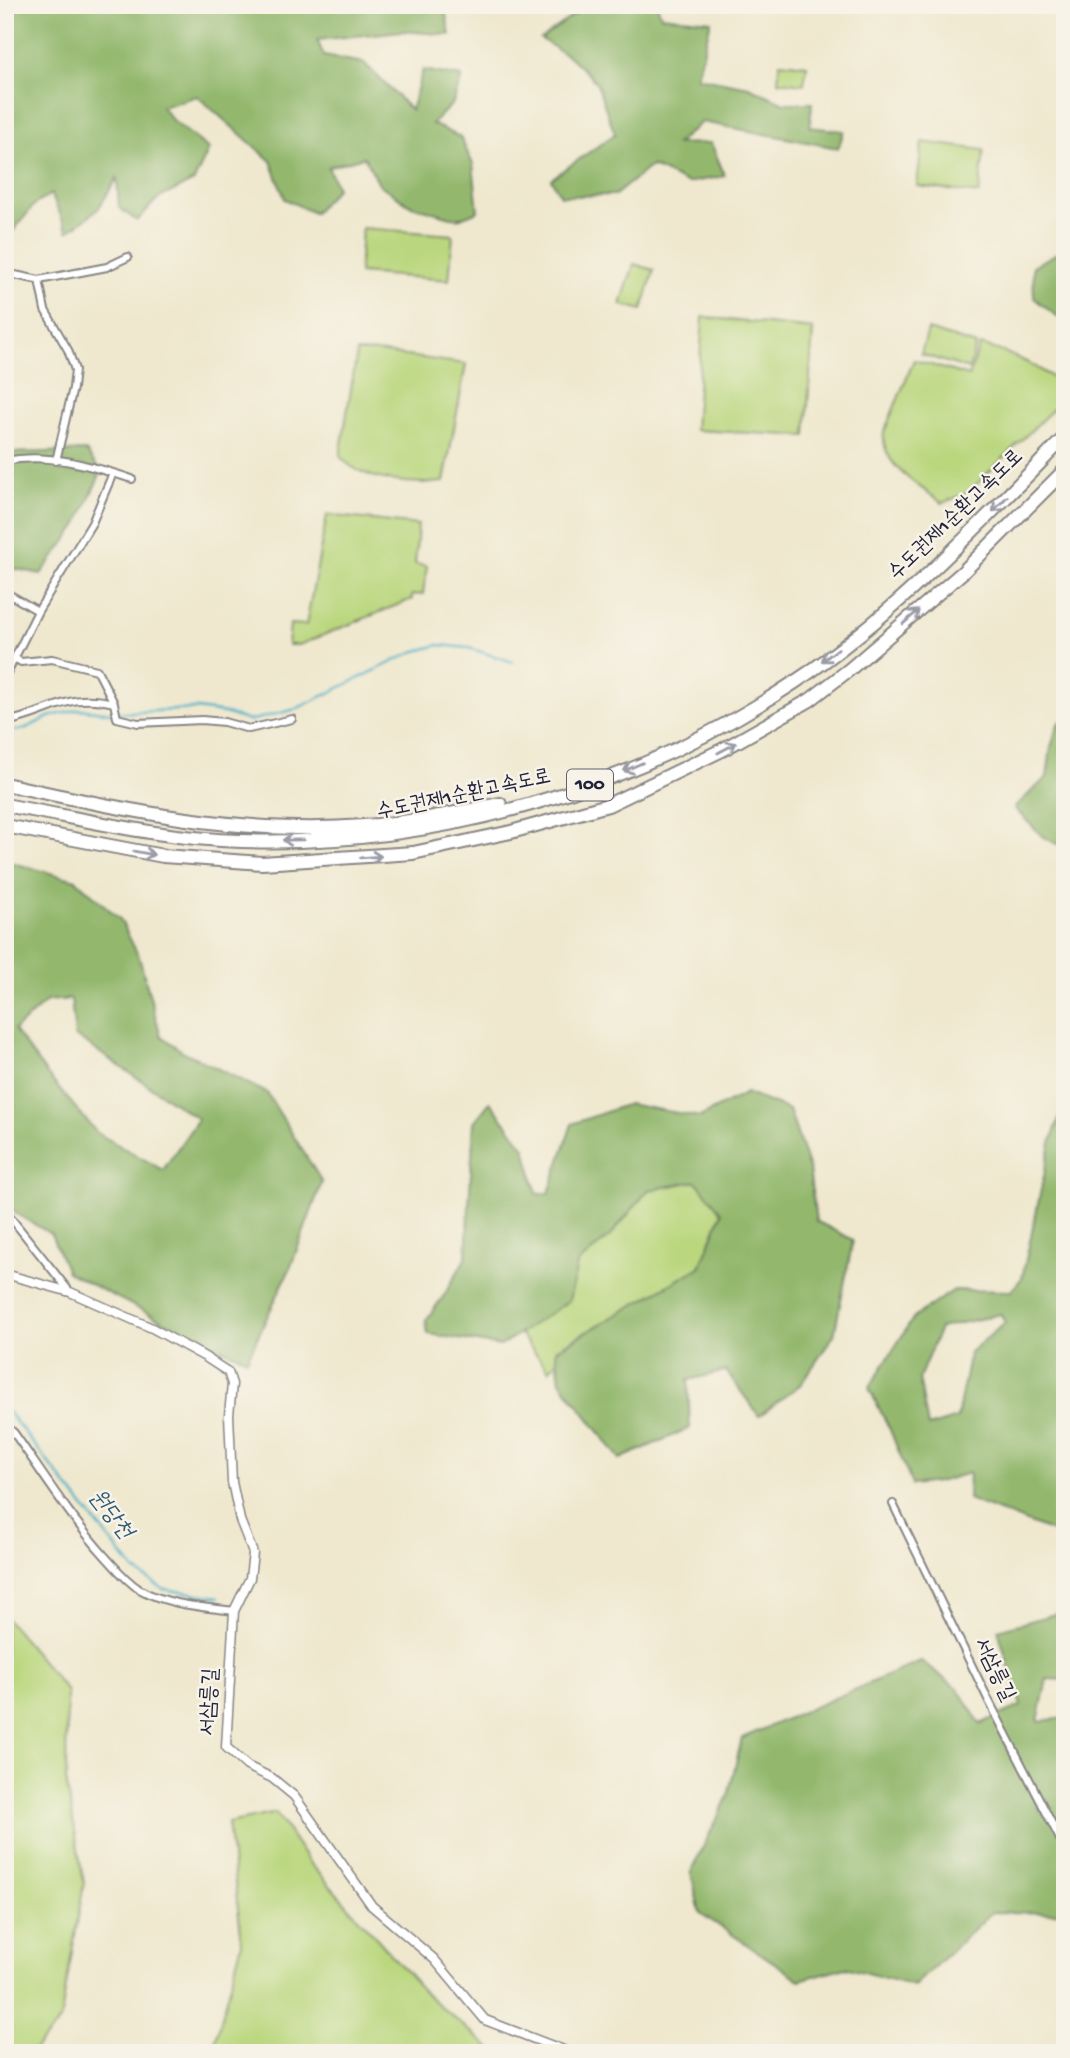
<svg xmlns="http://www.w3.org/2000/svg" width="1070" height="2058" font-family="'Gochi Hand','Poor Story',sans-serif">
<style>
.green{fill:#bad77e;stroke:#6e7c5c;stroke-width:2}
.forest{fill:#93b86d;stroke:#5a6d54;stroke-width:2;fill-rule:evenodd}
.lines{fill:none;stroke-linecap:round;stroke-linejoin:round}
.stream{stroke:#48aec7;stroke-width:2.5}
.minor-casing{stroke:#888584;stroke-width:10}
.tertiary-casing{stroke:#888584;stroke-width:11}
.primary-casing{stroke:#888584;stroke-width:14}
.motorway-casing{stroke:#888584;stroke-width:16}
.minor{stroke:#fff;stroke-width:6}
.tertiary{stroke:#fff;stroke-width:8}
.primary{stroke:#fff;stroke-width:10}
.motorway{stroke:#fff;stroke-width:12}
.oneway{stroke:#9c9ca7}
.labels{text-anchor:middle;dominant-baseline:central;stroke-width:5;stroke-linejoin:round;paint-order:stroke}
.shield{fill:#f7f3e8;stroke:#62616f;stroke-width:2}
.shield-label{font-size:19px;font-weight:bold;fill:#22223b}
.street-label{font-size:21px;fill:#22223b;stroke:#f7f3e8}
.water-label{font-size:23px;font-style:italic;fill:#315a73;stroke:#f7f3e8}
</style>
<rect width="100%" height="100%" fill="#f7f3e8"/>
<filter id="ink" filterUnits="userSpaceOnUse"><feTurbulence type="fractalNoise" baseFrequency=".0143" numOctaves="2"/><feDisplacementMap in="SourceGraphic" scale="14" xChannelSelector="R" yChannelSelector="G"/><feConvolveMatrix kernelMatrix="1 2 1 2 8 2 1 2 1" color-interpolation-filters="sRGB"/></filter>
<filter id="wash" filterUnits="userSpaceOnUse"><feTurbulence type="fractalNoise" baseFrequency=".00686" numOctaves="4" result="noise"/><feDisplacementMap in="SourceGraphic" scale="28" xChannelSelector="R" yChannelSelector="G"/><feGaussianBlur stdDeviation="1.57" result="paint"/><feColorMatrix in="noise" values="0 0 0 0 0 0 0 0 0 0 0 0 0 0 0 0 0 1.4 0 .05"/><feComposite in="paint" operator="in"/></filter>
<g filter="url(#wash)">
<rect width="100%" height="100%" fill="#efe8ce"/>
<path class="green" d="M 780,62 L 807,65 L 804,84 L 778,81 Z
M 922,142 L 984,150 L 979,194 L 917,186 Z
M 362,228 L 453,235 L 449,280 L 359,273 Z
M 634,264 L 654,270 L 642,310 L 621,304 Z
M 703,317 L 813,329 L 806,436 L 695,430 Z
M 928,330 L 976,345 L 969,369 L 921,354 Z
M 980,345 C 1013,353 1039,366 1065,387 L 1065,397 L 968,493 L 942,503 C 918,484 880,466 884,432 L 914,360 L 969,376 Z
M 357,352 L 377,352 L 466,364 L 444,482 C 414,485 360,482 340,456 Z
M 327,515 L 418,525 L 415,564 L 427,566 L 423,594 L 412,595 L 412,599 L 299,645 L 288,645 L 290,624 L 306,625 Z
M 696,1181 L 722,1212 L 700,1267 L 556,1349 L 557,1361 L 549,1370 L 519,1333 L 569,1301 L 577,1264 L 612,1234 L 648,1190 Z
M 5,1617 L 67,1691 L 66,1780 L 84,1883 L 60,2021 L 31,2053 L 5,2053 Z
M 276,1813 L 308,1861 L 429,1997 L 496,2053 L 212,2053 L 242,1943 L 228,1823 Z"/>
<path class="forest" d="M 5,5 L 444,5 L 450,35 L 402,31 L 317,40 L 324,56 L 364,63 L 411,110 L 423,70 L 462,77 L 453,103 L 432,124 L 460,137 L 473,164 L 478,211 L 458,219 L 412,206 L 380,185 L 364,157 L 328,167 L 337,188 L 314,213 L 285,199 L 271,161 L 197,96 L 162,107 L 173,121 L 209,149 L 194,181 L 157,199 L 137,221 L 119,208 L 117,178 L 98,209 L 68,232 L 51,194 L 34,205 L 13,231 L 5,224 Z
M 583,5 L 657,5 L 661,16 L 711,21 L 697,77 L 749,87 L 784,103 L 812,103 L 810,127 L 844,131 L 838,148 L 702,122 L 676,144 L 711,143 L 725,176 L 687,183 L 651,166 L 615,195 L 561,196 L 551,179 L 615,134 L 596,82 L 571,58 L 541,39 L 585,7 Z
M 1065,249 L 1065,323 L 1034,298 L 1033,266 Z
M 86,451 L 101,472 L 77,526 L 41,574 L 5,567 L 5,453 Z
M 1059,722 L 1065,723 L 1065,848 L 1043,837 L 1014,808 L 1047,777 L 1051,747 Z
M 5,861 L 76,880 L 120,919 L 139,957 L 161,1036 L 182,1051 L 267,1093 L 322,1182 L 289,1271 L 247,1359 L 204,1342 L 67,1272 L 51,1234 L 15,1213 L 5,1195 ZM 71,999 L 75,1036 L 198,1119 L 163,1170 L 97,1133 L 50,1078 L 14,1030 L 47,1001 Z
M 746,1093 L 789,1110 L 809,1169 L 816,1221 L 853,1240 L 834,1335 L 801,1384 L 759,1416 L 726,1371 L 688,1380 L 690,1428 L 620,1459 L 560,1381 L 556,1350 L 700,1267 L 722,1213 L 696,1181 L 648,1190 L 612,1234 L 577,1264 L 569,1301 L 500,1346 L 428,1334 L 426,1320 L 445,1294 L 466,1257 L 474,1122 L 490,1102 L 525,1148 L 537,1194 L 549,1193 L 572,1124 L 628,1104 L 700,1117 Z
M 1065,1100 L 1065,1537 L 968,1499 L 969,1473 L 938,1482 L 912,1485 L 890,1430 L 869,1388 L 914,1317 L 954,1290 L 1011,1291 L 1022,1278 L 1051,1143 ZM 1001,1314 L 1005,1323 L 970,1352 L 957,1418 L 928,1427 L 919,1378 L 940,1328 Z
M 1065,1611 L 1065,1680 L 1047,1679 L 1038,1721 L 1065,1718 L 1065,1913 L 992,1912 L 914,1986 L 845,1967 L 800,1980 L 700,1913 L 691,1872 L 728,1796 L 742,1738 L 921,1661 L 958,1689 L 980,1724 L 1021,1706 L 998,1630 Z"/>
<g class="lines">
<path class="stream" d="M 5,732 L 24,729 L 49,717 L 79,709 L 113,713 L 197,709 L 225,713 L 249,721 L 296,709 L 413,652 L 439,645 L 469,648 L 513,662
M 5,1408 L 134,1570 L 163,1589 L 219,1597"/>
</g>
</g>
<g filter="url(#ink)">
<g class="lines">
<g class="minor-casing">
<path id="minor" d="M 5,273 L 39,280 L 107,267 L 128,257
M 39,280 L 45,310 L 68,350 L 75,370 L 73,388 L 56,461
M 5,461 C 48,452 92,466 132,479
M 5,592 L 38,611
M 16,659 L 21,662 L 52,659 L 97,670 L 114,703 L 117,718 L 138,723 L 202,720 L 224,722 L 249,729 L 292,719
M 5,677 L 38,611 L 92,523 L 113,473
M 5,722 C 50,714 65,691 114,703
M 5,1207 L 11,1218 L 70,1292
M 5,1424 L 14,1433 C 43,1474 70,1517 104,1555 C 115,1567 125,1580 139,1589 C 167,1605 203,1607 234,1611
M 893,1504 L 988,1699 L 1065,1849"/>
</g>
<g class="tertiary-casing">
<path id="tertiary" d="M 5,1274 L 70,1292 L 152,1328 L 205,1357 L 228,1372 L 232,1384 L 229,1415 L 232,1482 L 240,1520 L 253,1553 L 250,1578 L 234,1611 L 226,1747 L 247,1766 L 272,1778 L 294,1796 L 372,1906 L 434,1959 L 485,2020 L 571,2053"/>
</g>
<g class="primary-casing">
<path id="primary" d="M 1058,5 L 1065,7"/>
</g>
<g class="motorway-casing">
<path id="motorway" d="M 5,784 C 122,810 243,836 364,826 C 410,823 455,813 500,804
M 5,805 C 83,819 162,839 241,841 C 436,847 633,790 795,682 C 895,615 981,523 1065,437
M 5,826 L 163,856 L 262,863 L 413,853 L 511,832 L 608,805 L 722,750 L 810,700 L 850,669 L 964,571 L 1065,470"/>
</g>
<use href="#minor" class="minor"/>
<use href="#tertiary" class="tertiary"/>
<use href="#primary" class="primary"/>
<use href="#motorway" class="motorway"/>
</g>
<defs><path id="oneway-shaft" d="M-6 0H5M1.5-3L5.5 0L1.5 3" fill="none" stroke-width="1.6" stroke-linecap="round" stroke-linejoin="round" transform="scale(1.75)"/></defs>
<g class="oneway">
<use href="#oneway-shaft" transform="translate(1000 504) rotate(134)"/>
<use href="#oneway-shaft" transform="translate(911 617) rotate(-41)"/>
<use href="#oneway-shaft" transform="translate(830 655) rotate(142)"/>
<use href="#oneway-shaft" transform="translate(727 748) rotate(-28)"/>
<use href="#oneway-shaft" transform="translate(633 767) rotate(156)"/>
<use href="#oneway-shaft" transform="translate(293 840) rotate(179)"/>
<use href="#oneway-shaft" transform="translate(144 853) rotate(10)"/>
<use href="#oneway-shaft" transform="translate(371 857) rotate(-5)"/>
</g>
</g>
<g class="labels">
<rect class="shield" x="567" y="769.5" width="46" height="31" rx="5"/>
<g class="shield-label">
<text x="590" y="785">100</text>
</g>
<g class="street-label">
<text transform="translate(957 516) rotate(-44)">수도권제1순환고속도로</text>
<text transform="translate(464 796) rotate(-12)">수도권제1순환고속도로</text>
<text transform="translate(993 1670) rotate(64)">서삼릉길</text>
<text transform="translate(211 1702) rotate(-87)">서삼릉길</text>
</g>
<g class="water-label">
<text transform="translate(110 1515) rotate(52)">원당천</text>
</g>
</g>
<rect width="1070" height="2058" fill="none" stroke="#f7f3e8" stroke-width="28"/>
</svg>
